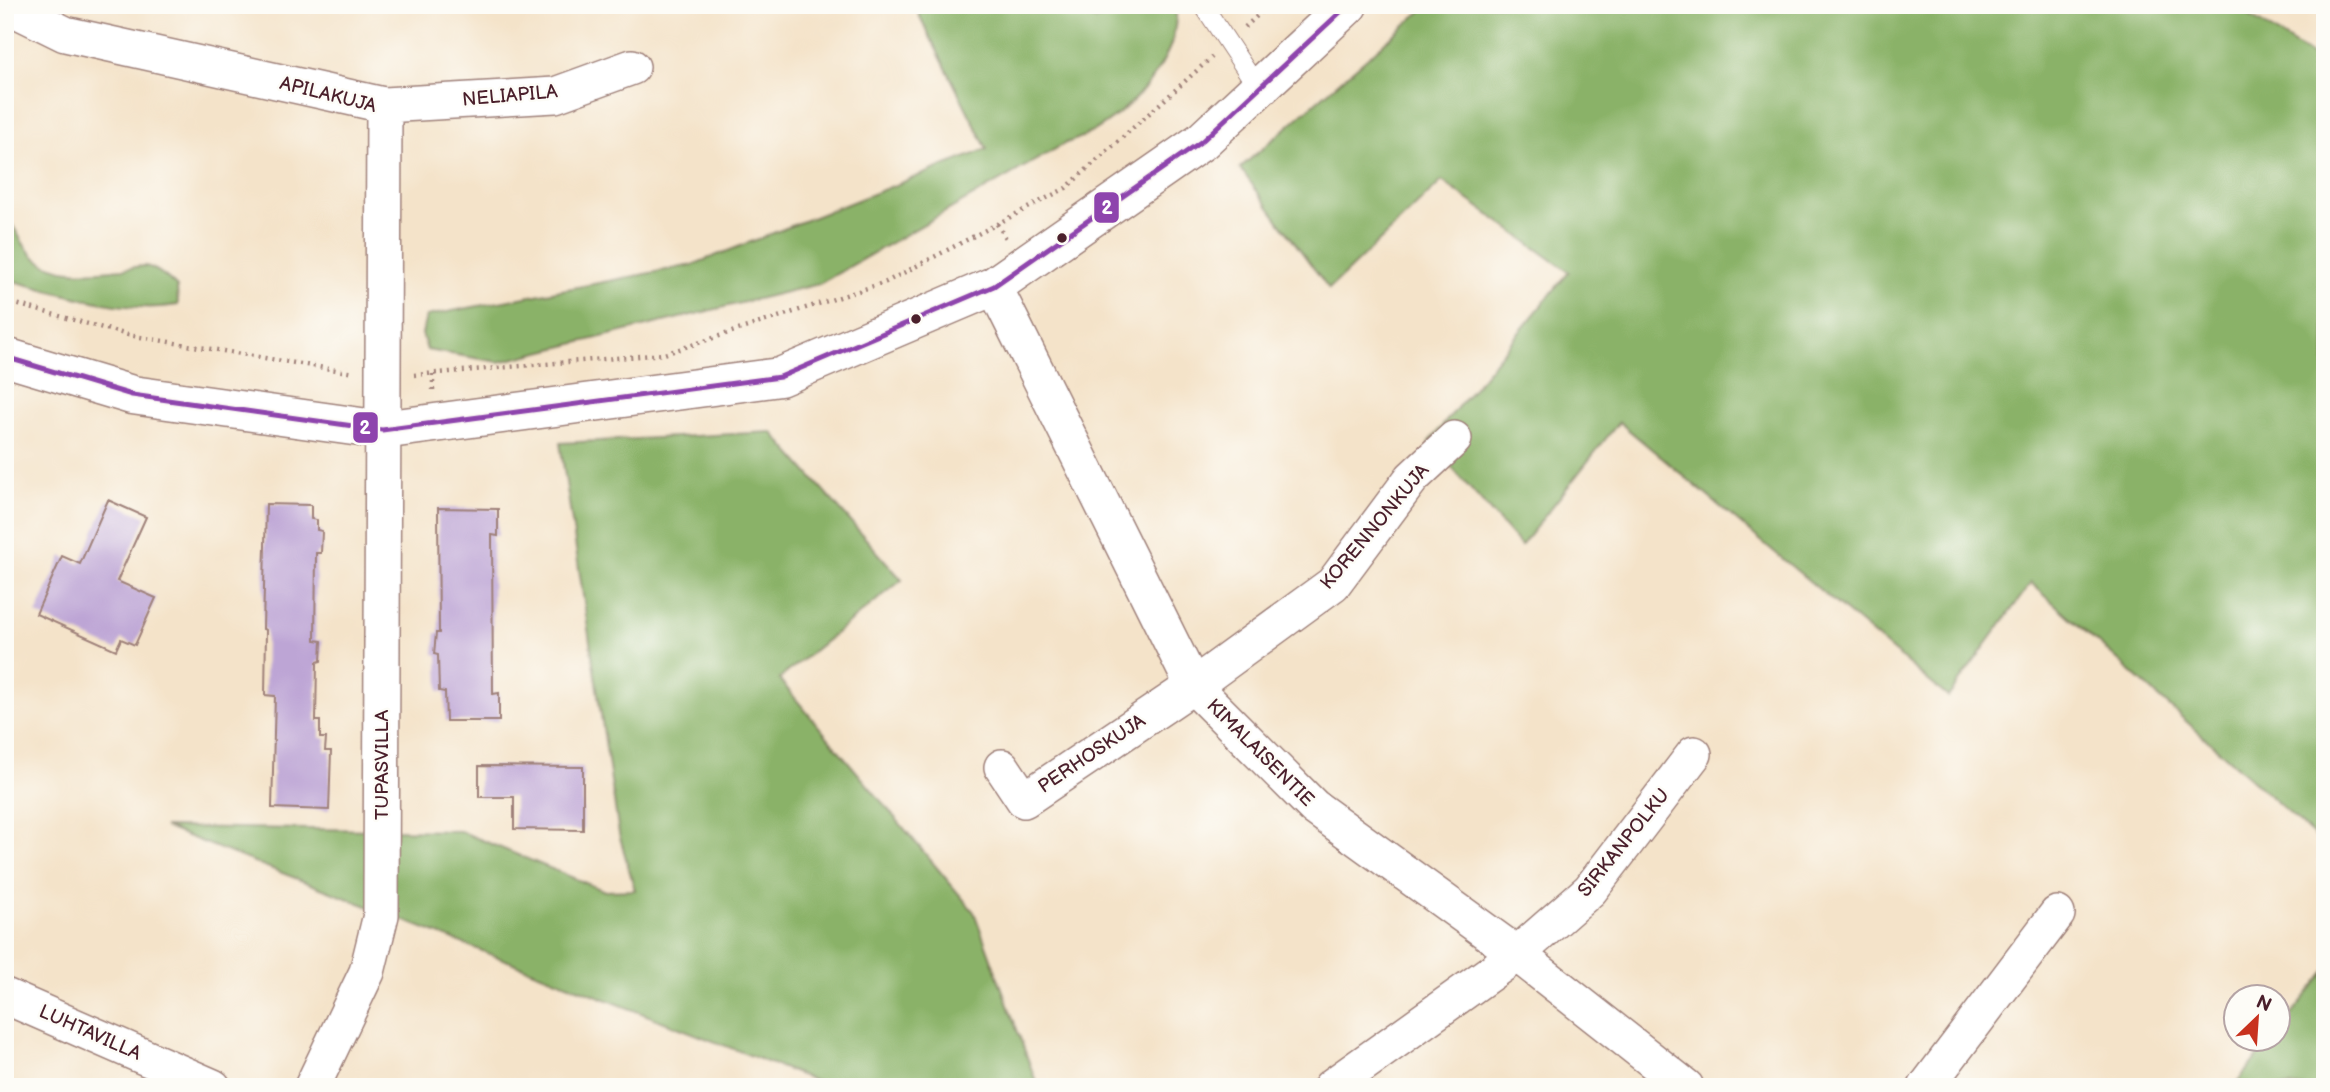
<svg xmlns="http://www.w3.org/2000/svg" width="2330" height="1092" font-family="'Balsamiq Sans',sans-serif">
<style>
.forest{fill:#8ab268;stroke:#6a684a;stroke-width:2}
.building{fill:#bda5d5}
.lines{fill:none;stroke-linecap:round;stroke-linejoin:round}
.service-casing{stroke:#9f817a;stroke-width:20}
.minor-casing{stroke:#9f817a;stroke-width:38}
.tertiary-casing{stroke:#9f817a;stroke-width:41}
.path{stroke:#9f817a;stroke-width:4.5;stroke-dasharray:2 5;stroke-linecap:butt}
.service{stroke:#fff;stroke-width:18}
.minor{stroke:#fff;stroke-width:35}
.tertiary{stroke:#fff;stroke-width:38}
.bus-1-casing{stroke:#fdfcf7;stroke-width:10}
.bus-1{stroke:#8e44ad;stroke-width:5}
.bus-dot{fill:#4a1f2b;stroke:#fdfcf7;stroke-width:2.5}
.labels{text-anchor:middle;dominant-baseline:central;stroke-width:5;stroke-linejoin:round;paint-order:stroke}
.street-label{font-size:19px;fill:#4a1f2b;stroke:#fdfcf7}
.line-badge{stroke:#fdfcf7;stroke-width:2.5}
.badge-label{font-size:19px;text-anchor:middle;font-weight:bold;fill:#fff}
</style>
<rect width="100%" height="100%" fill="#fdfcf7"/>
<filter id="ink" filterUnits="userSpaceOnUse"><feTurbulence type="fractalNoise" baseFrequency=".0143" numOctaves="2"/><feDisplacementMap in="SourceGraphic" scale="14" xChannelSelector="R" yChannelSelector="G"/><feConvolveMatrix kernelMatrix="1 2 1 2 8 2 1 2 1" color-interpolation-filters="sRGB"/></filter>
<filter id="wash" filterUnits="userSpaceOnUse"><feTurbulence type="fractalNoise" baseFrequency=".00686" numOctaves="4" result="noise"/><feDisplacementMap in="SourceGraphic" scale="28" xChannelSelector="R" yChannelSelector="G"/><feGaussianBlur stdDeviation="1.57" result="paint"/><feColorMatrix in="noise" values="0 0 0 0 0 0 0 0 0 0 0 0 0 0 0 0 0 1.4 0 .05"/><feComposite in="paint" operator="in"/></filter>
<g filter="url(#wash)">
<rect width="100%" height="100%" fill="#f4e3c9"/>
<path class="forest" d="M 914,5 L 1059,5 L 1096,20 L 1111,14 L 1098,5 L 1177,5 C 1176,20 1175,36 1169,49 C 1151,90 1109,130 1066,143 L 819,284 L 499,362 L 427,350 L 422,334 L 426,316 L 692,265 L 987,149 Z
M 1428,5 L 2233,5 L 2325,64 L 2325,845 L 2031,583 L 1948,697 L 1619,422 L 1521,546 L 1429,442 L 1569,272 L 1442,181 L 1329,289 L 1240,168 Z
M 5,215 C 18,230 22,248 37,259 C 61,277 96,271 123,269 C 130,268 138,266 145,266 C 157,268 169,279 177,287 L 178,305 C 124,315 58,292 5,279 Z
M 772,432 L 902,580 L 779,679 L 974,912 L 1038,1087 L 831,1087 L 164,827 L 460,831 L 605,891 L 635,890 L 619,834 L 560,443 Z
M 2325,972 L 2325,1087 L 2233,1087 L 2271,1040 L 2278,1040 L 2278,1031 Z"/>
<g id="blocks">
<path class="building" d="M 108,500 L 146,517 L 117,581 L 156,598 L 135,645 L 121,639 L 116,650 L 36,614 L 62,556 L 80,564 Z
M 266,504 L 311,505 L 311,519 L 317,520 L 317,530 L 322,531 L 321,553 L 316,553 L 315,640 L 322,641 L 321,661 L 317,662 L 316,721 L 320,721 L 320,738 L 326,738 L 325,751 L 331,751 L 329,810 L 272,808 L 275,696 L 265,695 L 266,630 L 263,629 Z
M 438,508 L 498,509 L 498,536 L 492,535 L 493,694 L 499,693 L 499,721 L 446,721 L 445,692 L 439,691 L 438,655 L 434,654 L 436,633 L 439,633 Z
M 479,766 L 583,767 L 583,830 L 514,829 L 514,797 L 479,797 Z"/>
</g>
</g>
<g filter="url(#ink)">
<use href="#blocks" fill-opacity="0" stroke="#9f817a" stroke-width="2"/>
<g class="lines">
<g class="service-casing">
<path id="service" d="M 1203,5 L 1258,88"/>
</g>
<g class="minor-casing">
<path id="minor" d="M 6,5 L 65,34 L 384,105 L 555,95 L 632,67
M 994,286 L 1193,686 L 1314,807 L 1517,954 L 1686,1087
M 1002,767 L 1024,800 L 1193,686 L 1333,584 L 1412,478 L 1454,439
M 5,996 L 213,1087
M 312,1087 L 367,972 L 381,915 L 384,105
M 1331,1087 L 1517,954 L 1590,890 L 1694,754
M 1926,1087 L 2057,914"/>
</g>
<g class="tertiary-casing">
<path id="tertiary" d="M 5,357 L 132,395 L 382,430 L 780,377 L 994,286 L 1202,141 L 1348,5"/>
</g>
<path class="path" d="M 2322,5 L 2325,7
M 1245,27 L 1269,5
M 997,224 L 1006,238
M 5,301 L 128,335 L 354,373
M 414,375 L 664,354 L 886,282 L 1066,188 L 1212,57
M 433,390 L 433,374"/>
<use href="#service" class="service"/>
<use href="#minor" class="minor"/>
<use href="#tertiary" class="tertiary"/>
<g class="bus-1-casing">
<path id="bus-1" d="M 5,357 L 132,395 L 382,430 L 780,377 L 994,286 L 1202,141 L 1348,5"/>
</g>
<use href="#bus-1" class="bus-1"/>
</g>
</g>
<g class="bus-dot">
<circle cx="1062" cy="238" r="6"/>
<circle cx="916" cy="319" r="6"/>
</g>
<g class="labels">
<g class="street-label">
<text transform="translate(328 95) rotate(14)">APILAKUJA</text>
<text transform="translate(510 96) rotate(-5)">NELIAPILA</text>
<text transform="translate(1375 527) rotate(-50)">KORENNONKUJA</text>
<text transform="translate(1260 753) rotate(45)">KIMALAISENTIE</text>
<text transform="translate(1092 754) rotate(-34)">PERHOSKUJA</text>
<text transform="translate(382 765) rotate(-90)">TUPASVILLA</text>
<text transform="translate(1624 843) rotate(-51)">SIRKANPOLKU</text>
<text transform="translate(90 1033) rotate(24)">LUHTAVILLA</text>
</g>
</g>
<g class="line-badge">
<rect x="1093" y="191" width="27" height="33" rx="7" fill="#8e44ad"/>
<rect x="352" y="411" width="27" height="33" rx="7" fill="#8e44ad"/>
</g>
<g class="badge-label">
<text x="1107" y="214">2</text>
<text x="365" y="434">2</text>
</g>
<rect width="2330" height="1092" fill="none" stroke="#fdfcf7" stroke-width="28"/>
<g transform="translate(2257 1018) rotate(25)"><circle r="33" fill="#fdfcf7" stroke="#b5a4a5" stroke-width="2"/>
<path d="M0-5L12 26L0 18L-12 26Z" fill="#c8321e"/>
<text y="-10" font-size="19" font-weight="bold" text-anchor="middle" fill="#4a1f2b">N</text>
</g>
</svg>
